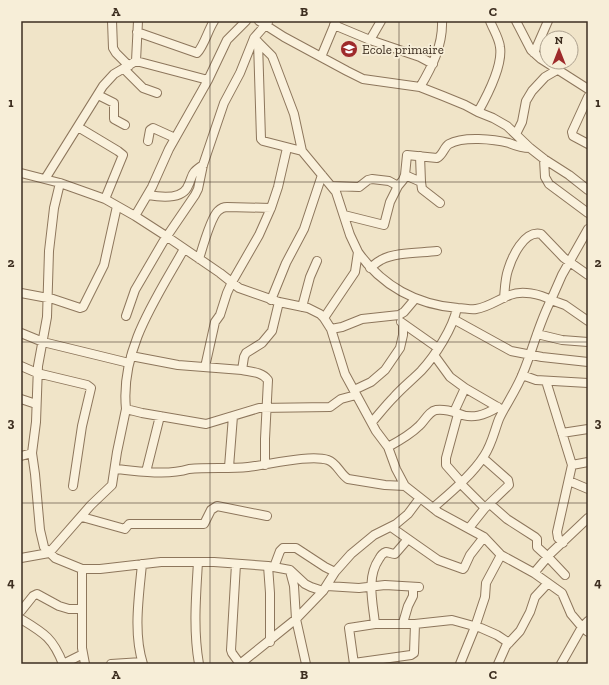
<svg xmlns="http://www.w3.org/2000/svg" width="609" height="685" font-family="'Zilla Slab',serif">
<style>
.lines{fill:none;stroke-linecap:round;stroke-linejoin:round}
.minor-casing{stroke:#8d765c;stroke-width:10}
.minor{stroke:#faf1dc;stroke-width:8}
.grid{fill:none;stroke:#3d2e20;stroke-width:1;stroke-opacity:0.55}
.labels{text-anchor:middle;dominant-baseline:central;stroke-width:3.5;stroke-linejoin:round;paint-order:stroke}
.poi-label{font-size:13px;fill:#3d2e20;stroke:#f7eed8;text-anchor:start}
.neatline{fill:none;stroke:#3d2e20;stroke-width:1.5}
.grid-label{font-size:13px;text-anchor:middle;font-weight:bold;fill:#3d2e20}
</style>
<rect width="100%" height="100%" fill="#f0e4c8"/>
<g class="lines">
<g class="minor-casing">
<path id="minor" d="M 112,21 L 113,48 L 116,53 L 129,66
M 259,21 L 284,37 L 347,71 L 363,79 L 420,87 L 443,96 L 465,105 L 478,112 L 493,118 L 507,126 L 530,148 L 544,159 L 569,175 L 588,190
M 381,21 L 370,40 L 420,57 L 433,64
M 516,21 L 531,50 L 541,59 L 588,89
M 334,25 L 370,40
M 137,32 L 197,53 C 204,46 208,30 214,21
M 254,38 L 272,56 L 274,61 L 294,114 L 302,151 L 336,192 L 350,235 L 358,252 L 355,272 L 324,318
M 258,42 L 261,139 L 263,141 L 302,151
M 534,53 L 548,21
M 321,57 L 336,21
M 136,61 L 208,80
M 124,69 L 143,88 L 157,93
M 420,87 C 432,67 443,45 442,21
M 98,95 L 114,103 L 114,119 L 125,125
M 588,97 L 572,132 L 573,136 L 588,144
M 478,112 C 487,96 503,66 500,47 C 499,38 493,29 490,21
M 78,127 L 118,151 L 123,155 L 105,199
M 516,134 L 522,122 L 526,101 L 532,91 L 545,77 L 557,70
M 148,141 L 150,130 L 153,128 L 175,138
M 420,156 L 421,182 L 422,189 L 440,203
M 544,159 L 545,177 L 549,184 L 588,213
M 21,173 L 60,183 L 105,199 L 135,216 L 166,236 L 220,273 L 239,288 L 279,302 L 308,308 L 320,314 L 324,318 L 331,329 L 345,374 L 376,431 L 388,447 L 396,469 L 405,486 L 438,512 L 484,537 L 501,555 L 534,573 L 562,593 L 571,614 L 582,627 L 588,632
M 405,175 L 421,182
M 45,179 L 103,86 L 114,74 L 136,61 L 138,21
M 60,183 L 54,208 L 49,251 L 47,317 L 38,366 L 36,422 L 32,453 L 35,474 L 40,530 L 44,547 L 55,558 L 82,569 L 82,648 L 85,664
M 333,186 L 359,187 L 368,180 L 372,179 L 389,181 L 398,186
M 148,195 C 159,197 180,200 187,188 C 194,175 189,174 203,165
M 344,215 L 384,225 L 390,202 L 398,186 L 403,180 L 405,175 L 407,155 L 437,158 C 443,155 444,147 449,144 C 463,136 494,139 509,143 C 516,146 522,148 530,148
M 135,216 L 152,187 L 169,149 L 208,80 L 227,40 L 246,21
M 184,249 C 156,299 120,349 126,409 L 142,413 L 206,424 L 259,408 L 330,407 L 341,399 L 356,395
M 358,252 C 382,286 417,305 458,308 C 464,308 471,310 476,309 C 489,307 499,299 510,295 C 522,290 540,294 551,300 L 562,275 L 588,229
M 199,259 C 202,249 211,217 218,211 C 221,208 224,207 227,207 L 271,208
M 370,268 C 374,265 377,262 381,260 C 395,252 421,253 437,251
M 21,293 L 53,299 L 80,308 L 83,307 L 104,265 L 117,206
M 504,298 C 505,288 505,279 508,270 C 512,257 524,230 541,234 L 564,258 L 588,275
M 271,300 L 286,263 L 304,229 L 322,175
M 302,307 L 310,277 L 317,261
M 126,316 L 135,290 L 163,242 L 195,195 L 198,189 L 203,165 L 224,103 L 240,73 L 254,38 L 268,22
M 455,320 L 511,351 L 542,357 L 588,362
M 401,322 L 438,348
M 331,329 L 342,327 L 362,319 L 399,315 L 404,312 L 415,299
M 21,333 L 43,342 L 129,363
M 537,334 L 562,340 L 588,342
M 434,355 L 450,377 L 465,388 L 501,409
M 131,356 L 178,365 L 242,370 L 244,357 L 246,353 L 262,343 L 272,331 L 279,302
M 21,366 L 37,373 L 87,385 L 91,388 L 82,426 L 73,486
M 205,367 L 215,322 L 220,315 L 227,293 L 232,282 L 259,235 L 271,208 L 278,187 L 287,148
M 242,370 C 252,372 262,372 268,380 L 265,439 L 265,465
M 522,375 L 536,380 L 588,383
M 546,381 L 572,465 L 557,532 L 558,538 L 563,543
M 354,390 L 371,382 L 385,370 L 400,348 L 403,335 L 403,325
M 21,399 L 36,404
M 454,412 L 465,388
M 458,414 L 446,458 L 446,465 L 461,482
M 372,422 C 379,414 386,405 394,397 C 402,388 412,380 421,371 C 435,356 453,328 457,308
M 562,433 L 588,429
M 388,447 C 399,441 410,435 419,426 C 424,422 429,411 436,410 C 444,409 451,411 457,413 C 472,420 485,415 498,407
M 21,456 L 32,453
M 572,465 L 588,462
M 229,467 L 233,416
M 115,469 C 140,471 166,476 189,469 C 209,467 229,469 248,467 C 268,465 310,454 328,460 C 337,463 340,474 348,479 L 385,485 L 405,486
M 146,472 L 160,416
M 569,481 L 588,489
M 460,483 L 485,508
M 490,504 L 507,519 L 535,537 L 537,539 L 537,547 L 548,557 L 565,575
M 433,508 C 450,493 472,475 484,456 C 492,444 494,432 499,419 C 506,404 517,389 523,373 C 533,349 539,323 551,300 L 565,305 L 588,321
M 82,517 L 125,529 L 129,524 L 204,524 L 211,510 L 217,506 L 267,516
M 391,527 L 438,560 L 463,569 L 464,568 L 470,555 L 484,537
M 469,528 L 485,508 L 509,485 L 508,480 L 483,458
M 21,558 L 49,553 L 91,505 L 112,485 L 117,452 L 126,409
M 198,562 C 196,596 193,630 199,664
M 142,564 C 139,596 133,633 143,664
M 236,564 L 231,650 L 232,653 L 240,664
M 268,566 L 270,593 L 270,642
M 274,567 L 280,551 L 283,548 L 296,548 L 325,567 L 335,572
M 82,569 L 100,569 L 161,562 L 214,562 L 268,566 L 290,570 L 305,584 L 311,587 L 323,591
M 290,571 L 294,586 L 296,619 L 306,664
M 534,573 L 551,553 L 588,518
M 327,586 L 359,588 L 385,585 L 419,587
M 21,611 L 33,596 L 37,594 L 59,606 L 69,609 L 82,609
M 21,619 C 44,633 53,638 63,664 L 83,654
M 403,623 L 408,606 L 413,596 L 413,587
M 375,624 C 373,603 366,578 379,559 C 380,557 383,553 386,552 C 388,552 392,554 395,554 L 408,539
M 354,663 L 411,655 L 414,653 L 415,624
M 111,664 L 142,662
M 240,664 L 296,619 L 323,591 L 335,572 L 351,554 L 374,535 L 396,524 L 408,514 L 420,498
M 354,664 L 349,628 L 375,624 L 415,624 L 452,620 L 481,628 L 497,635 L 509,643
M 460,664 L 475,627 L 485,597 L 486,583 L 501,555
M 498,664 L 506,646 L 520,631 L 530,612 L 535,597 L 548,583
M 561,664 L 582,627 L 588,621"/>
</g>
<use href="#minor" class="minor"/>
</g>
<path class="grid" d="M 210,21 L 210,664M 399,21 L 399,664M 21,182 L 588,182M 21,342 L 588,342M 21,503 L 588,503"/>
<defs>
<g id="school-disc" transform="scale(0.9)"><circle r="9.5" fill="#9e2a2b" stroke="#f7eed8"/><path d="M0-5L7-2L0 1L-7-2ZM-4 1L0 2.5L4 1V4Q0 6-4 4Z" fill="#fff"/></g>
</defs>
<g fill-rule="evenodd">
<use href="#school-disc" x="349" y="49"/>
</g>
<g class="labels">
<g class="poi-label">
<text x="362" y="49">Ecole primaire</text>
</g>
</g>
<rect width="609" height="685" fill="none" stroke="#f7eed8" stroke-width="44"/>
<g transform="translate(559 50)"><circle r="19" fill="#f7eed8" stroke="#ada18e"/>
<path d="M0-3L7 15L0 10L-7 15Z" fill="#9e2a2b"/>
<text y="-6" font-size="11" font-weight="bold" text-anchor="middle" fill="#3d2e20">N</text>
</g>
<rect x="22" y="22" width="565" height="641" class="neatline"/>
<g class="grid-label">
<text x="116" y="16">A</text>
<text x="304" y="16">B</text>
<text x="493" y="16">C</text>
<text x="11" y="107">1</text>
<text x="598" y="107">1</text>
<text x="11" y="267">2</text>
<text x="598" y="267">2</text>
<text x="11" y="427">3</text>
<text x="598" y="427">3</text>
<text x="11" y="587">4</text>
<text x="598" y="587">4</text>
<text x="116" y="679">A</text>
<text x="304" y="679">B</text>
<text x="493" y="679">C</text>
</g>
</svg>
